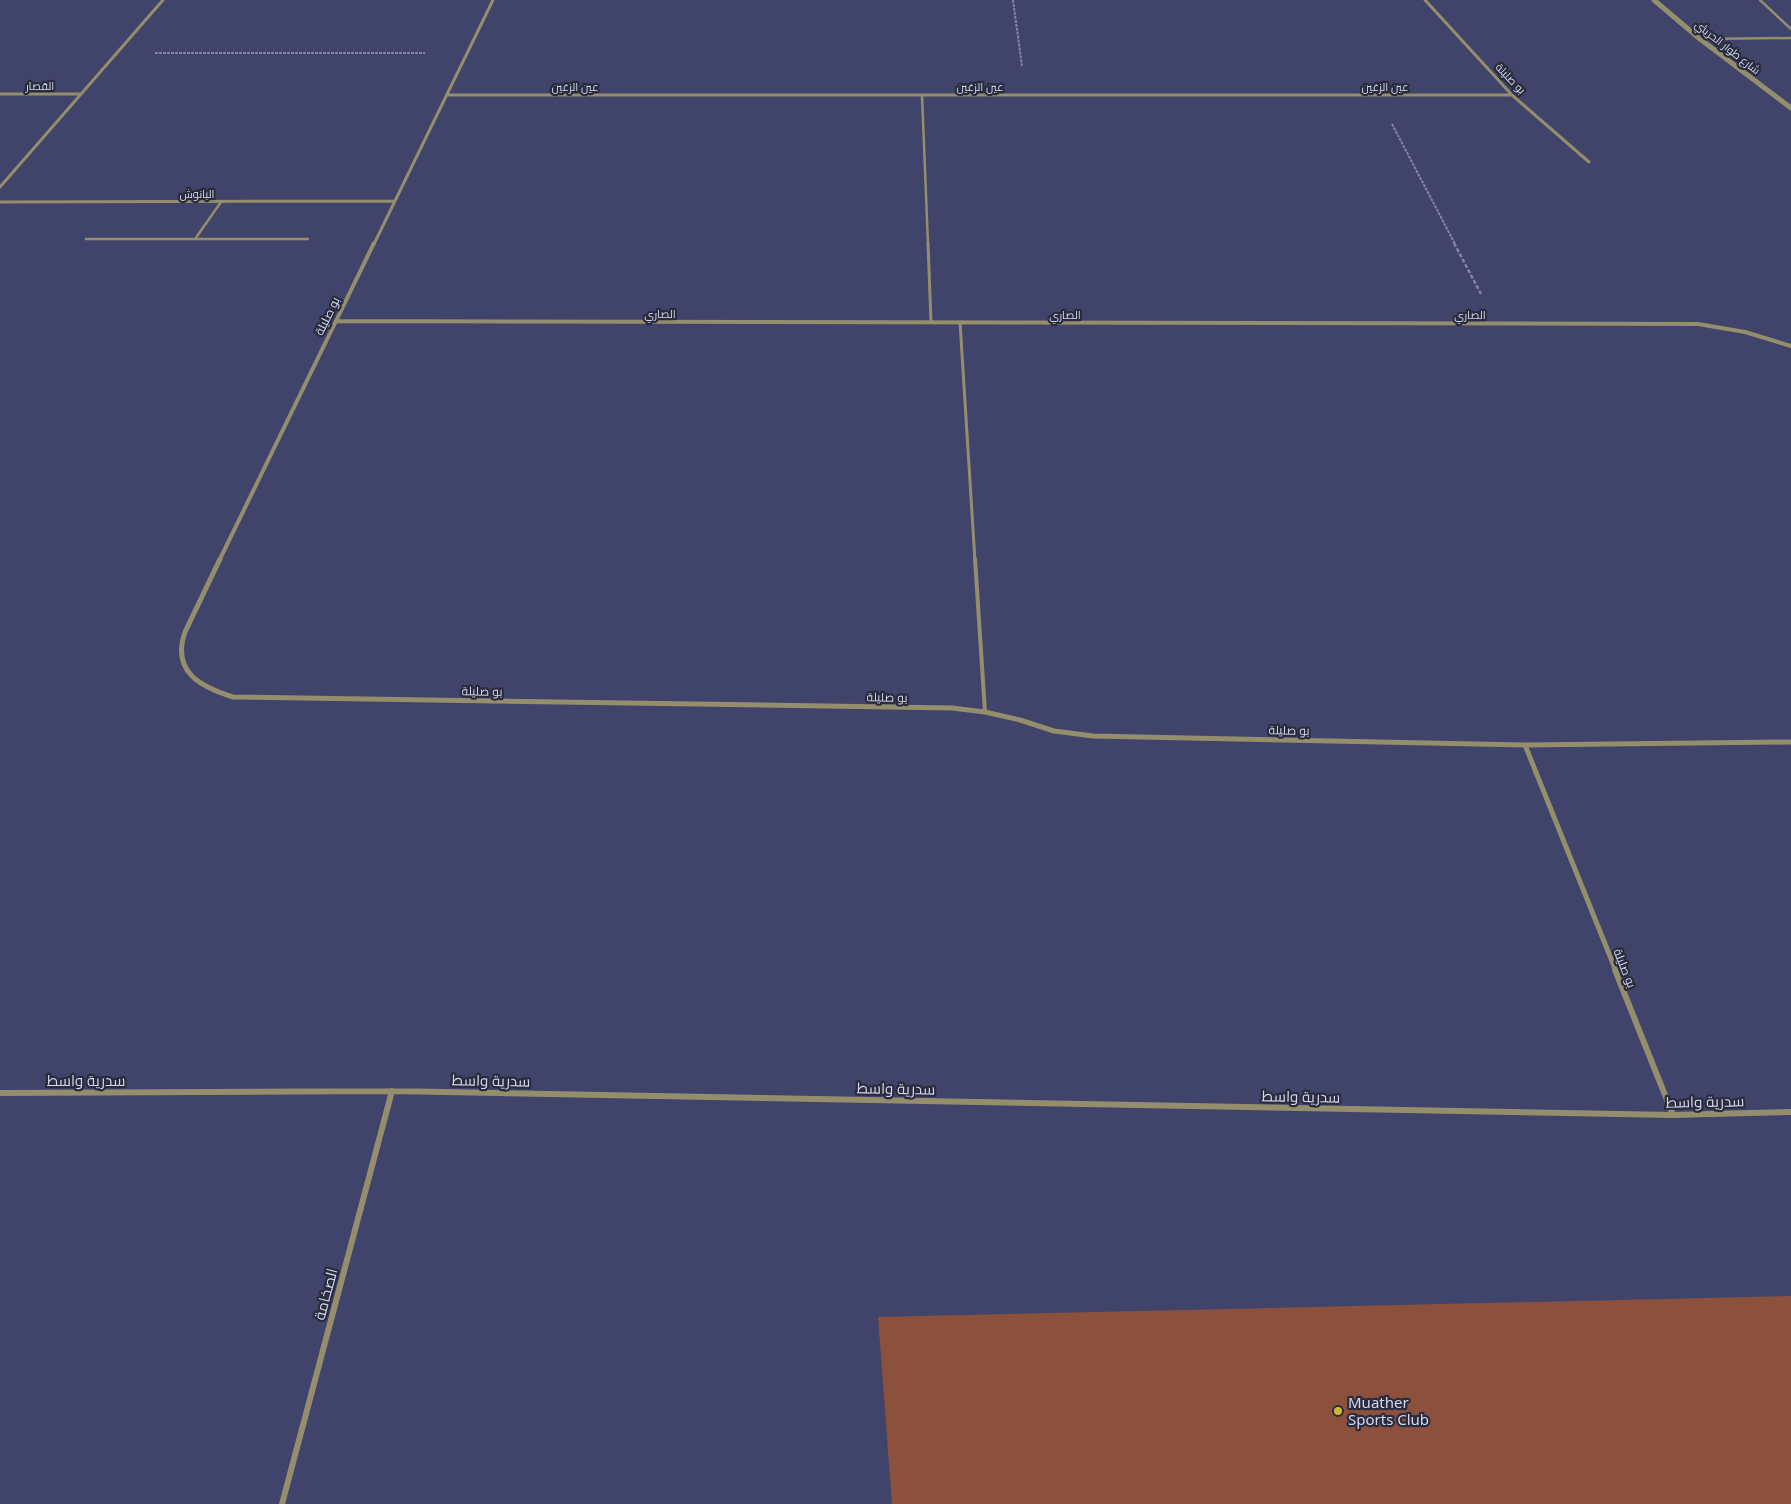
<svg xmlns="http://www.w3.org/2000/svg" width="1791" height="1504" font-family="'Noto Sans',Cairo,sans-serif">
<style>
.green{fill:#8c513d}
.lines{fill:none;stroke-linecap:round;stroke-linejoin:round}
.path-far1{stroke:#8285a5;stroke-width:2;stroke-dasharray:3 1;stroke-linecap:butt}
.path{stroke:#8285a5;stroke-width:2.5;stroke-dasharray:4 2;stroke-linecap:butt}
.service-far2{stroke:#948e6d;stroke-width:2.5}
.service-far1{stroke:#948e6d;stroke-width:3}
.service{stroke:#948e6d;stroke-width:4}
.minor-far3{stroke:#948e6d;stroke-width:3}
.minor-far2{stroke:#948e6d;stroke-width:4}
.minor-far1{stroke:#948e6d;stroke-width:5}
.minor{stroke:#948e6d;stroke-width:6}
.tertiary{stroke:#948e6d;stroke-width:5}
.poi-dot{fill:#cfb837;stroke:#2a2c3e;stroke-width:2}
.labels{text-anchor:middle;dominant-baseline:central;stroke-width:4.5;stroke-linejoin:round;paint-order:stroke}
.far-street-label{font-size:11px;fill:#d5d8f0;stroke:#2a2c3e}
.street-label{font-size:12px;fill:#d5d8f0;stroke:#2a2c3e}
.near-street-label{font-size:15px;fill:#d5d8f0;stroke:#2a2c3e}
.near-poi-label{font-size:15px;fill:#d5d8f0;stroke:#2a2c3e;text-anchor:start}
</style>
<rect width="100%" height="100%" fill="#40436a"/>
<path class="green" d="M 1791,1296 L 1791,1504 L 892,1504 L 878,1317 Z"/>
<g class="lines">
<path class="path-far1" d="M 1013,0 L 1022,66
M 155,53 L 425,53
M 1392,124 L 1455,244"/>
<path class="path" d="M 1454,243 L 1481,294"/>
<path class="service-far2" d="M 1760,0 L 1791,29
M 1700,39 L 1791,38
M 922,95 L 928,244
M 86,239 L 308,239
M 195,239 L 221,202"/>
<path class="service-far1" d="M 928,243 L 931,322
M 960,322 L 975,561"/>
<path class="service" d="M 975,559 L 985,712"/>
<path class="minor-far3" d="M 1425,0 L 1512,95 L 1589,162
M 0,94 L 80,94
M 447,95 L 1512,95
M 0,187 L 163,0
M 0,202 L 394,201
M 374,244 L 493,0"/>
<path class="minor-far2" d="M 336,321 L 1698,324 L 1745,332 L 1791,346
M 219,561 L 374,243"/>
<path class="minor-far1" d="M 220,559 L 185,632 C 171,672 201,687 233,697 L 952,708 L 985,712 L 1020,720 L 1054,731 L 1093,736 L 1525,745 L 1791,742
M 1525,745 L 1616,971"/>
<path class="minor" d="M 1615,970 L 1673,1115
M 0,1093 L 392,1091 L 1673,1115 L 1791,1112
M 282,1504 L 392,1091"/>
<path class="tertiary" d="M 1654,0 L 1700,39 L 1791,108"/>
</g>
<circle class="poi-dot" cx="1338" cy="1411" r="5"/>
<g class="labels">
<g class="far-street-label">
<text transform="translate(1728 47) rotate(38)">شارع طوار الحريثي</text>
<text transform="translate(1511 78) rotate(46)">بو صليلة</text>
<text x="40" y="85">القصار</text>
<text x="575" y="86">عين الزغين</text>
<text x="980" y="86">عين الزغين</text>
<text x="1385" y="86">عين الزغين</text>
<text x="197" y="193">البانوش</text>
<text x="660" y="313">الصاري</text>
<text x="1065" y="314">الصاري</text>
<text x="1470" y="314">الصاري</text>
</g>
<g class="street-label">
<text transform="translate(327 316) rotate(-64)">بو صليلة</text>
<text transform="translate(482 691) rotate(1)">بو صليلة</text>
<text transform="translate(887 697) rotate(1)">بو صليلة</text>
<text transform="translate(1289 730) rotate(1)">بو صليلة</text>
<text transform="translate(1625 968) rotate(68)">بو صليلة</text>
</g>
<g class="near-street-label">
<text x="86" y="1080">سدرية واسط</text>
<text transform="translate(491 1080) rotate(1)">سدرية واسط</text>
<text transform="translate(896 1088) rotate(1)">سدرية واسط</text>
<text transform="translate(1301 1096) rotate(1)">سدرية واسط</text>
<text transform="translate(1705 1101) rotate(-1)">سدرية واسط</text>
<text transform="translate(325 1294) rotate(-75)">الصخامة</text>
</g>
<g class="near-poi-label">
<text x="1348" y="1402">Muather<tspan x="1348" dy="17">Sports Club</tspan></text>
</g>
</g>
</svg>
